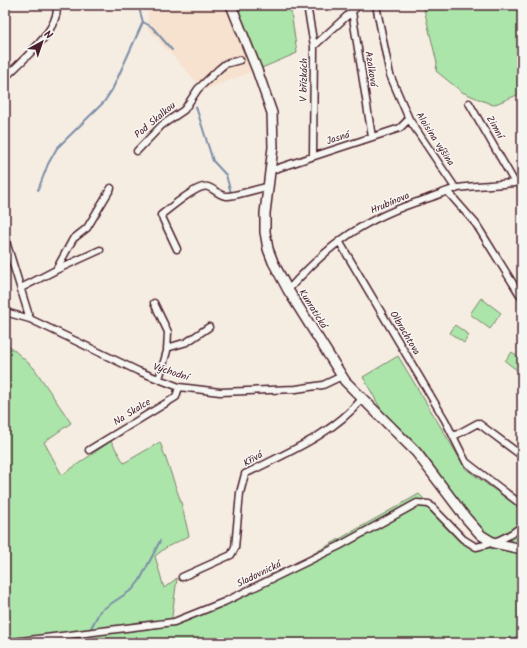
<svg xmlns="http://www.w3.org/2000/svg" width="527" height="648" font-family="Kalam,sans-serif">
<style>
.built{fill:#f6e2cf}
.green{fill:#abe5aa;stroke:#7a826a}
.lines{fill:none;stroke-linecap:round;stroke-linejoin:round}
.stream{stroke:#7b8da8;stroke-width:2}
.street-casing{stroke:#4a1f2b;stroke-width:9}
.secondary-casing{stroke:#4a1f2b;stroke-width:12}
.street{stroke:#f6f6f2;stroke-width:6}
.secondary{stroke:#f6f6f2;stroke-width:9}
.labels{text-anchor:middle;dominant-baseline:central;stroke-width:3;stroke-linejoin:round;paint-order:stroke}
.street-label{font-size:10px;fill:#4a1f2b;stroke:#f6f6f2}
</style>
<rect width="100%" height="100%" fill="#f6ede2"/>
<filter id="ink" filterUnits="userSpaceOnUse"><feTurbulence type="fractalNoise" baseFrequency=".025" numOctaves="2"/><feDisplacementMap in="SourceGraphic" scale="8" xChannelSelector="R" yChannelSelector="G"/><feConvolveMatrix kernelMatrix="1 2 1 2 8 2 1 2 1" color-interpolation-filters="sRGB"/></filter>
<g filter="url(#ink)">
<path class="built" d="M 148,5 L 231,5 L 257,70 L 204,90 L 147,28 Z"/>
<path class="green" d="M 231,5 L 290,5 L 297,53 L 257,70 Z
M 423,5 L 522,5 L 522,93 L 493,105 L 462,92 L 436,71 L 437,63 Z
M 481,298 L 501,313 L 490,329 L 470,314 Z
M 455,325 L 469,335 L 464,343 L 450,333 Z
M 5,342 L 34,368 L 71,423 L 44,442 L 62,475 L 111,441 L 124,463 L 160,442 L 181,502 L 189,536 L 167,547 L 155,556 L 164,588 L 177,578 L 171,624 L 235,598 L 419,494 L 463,539 L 496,550 L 422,450 L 382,411 L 363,377 L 398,356 L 466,469 L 522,510 L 522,643 L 32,643 L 32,639 L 5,640 Z
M 512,352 L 522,360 L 522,366 L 518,371 L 505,361 Z"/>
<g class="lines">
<path class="stream" d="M 138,5 L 143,22 L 152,27 L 172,50
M 196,107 L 213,161 L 226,175 L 231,193
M 38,190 L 48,164 L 57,148 L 104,102 L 112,90 L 143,22
M 91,628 L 100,611 L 133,589 L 140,580 L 160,541
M 87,643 L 88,637
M 487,643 L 505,641 L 522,635"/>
<g class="street-casing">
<path id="street" d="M 307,5 L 314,46 L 313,156
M 351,5 L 372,137
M 376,5 L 390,75 L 409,119 L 456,189
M 314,46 L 359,5
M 5,78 C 22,60 60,30 57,5
M 469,103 L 515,183
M 137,151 L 162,125 L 184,110 L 198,89 L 219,69 L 225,64 L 240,60
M 269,171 L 400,128 L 409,119
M 448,192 L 476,224 L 522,298
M 5,238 L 30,319
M 339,241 L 445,420 L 466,462 L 522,505
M 177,249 L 161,215 C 170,208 199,183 208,187 C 215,189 220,197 228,196 C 241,195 254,189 268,187
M 56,270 L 100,250
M 21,288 L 56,270 L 73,239 L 87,228 L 111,188
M 288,290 C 330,243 365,218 426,199 C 436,196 448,190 458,188 C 479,185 501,185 522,182
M 154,303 L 168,332 L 167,351 L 159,379
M 5,312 L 30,319 L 138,371 L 179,387 L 220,392 L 296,389 L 323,385 L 342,376
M 167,348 L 187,342 L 209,327
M 454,436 L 478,423 L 522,456
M 89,450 L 176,397 L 179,387
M 182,577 L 231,555 L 235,548 L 240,493 L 245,474 C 286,453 332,435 362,399
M 5,643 L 174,622 L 224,602 L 339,546 L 417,503 L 429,504 L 463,539 L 476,547 C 494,543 508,538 522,526"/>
</g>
<g class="secondary-casing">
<path id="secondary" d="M 231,5 L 257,70 L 272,113 L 273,147 L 265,213 L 265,232 L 268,249 L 273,262 L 288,290 L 345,381 L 416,452 L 466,518 L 481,535 L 494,543 L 522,549"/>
</g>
<use href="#street" class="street"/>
<use href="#secondary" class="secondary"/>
</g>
</g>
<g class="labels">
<g class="street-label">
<text transform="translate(371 69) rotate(81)">Azalková</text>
<text transform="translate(304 80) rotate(-89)">V břízkách</text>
<text transform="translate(155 120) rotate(-40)">Pod Skalkou</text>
<text transform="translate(495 127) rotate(60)">Zimní</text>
<text transform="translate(338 138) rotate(-18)">Jasná</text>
<text transform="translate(435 139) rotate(57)">Aloisina výšina</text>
<text transform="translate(390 203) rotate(-23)">Hrubínova</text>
<text transform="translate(313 309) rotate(58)">Kunratická</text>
<text transform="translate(405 333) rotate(59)">Olbrachtova</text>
<text transform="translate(171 372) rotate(18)">Východní</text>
<text transform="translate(132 412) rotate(-32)">Na Skalce</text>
<text transform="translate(253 459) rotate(-30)">Křivá</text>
<text transform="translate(259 574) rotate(-26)">Sladovnická</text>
</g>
</g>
<rect width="527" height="648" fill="none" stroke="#f6f6f2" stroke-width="20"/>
<rect x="10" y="10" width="507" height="628" fill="none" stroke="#4a1f2b" stroke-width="1.5" filter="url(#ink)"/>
<g transform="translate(42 42) rotate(40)" stroke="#f6f6f2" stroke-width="3" paint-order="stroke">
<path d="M0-3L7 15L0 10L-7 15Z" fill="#4a1f2b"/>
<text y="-6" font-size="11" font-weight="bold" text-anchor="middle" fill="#4a1f2b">N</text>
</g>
</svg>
